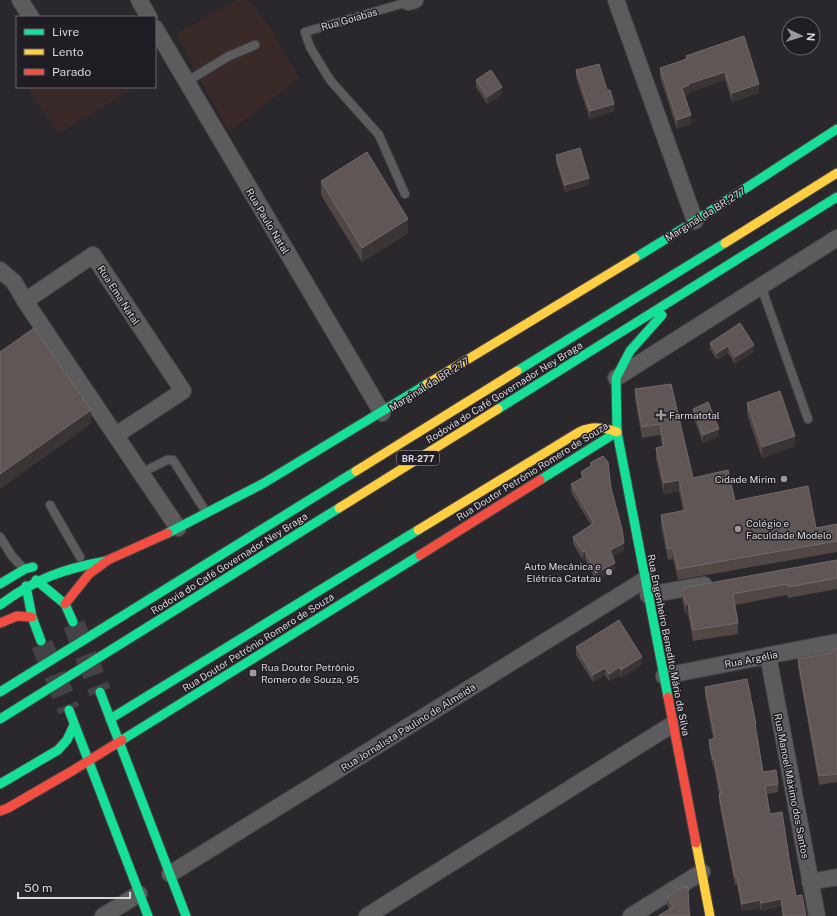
<svg xmlns="http://www.w3.org/2000/svg" width="837" height="916" font-family="'Public Sans',sans-serif">
<style>
.commercial{fill:#3a2929}
.lines{fill:none;stroke-linecap:round;stroke-linejoin:round}
.secondary-tunnel{stroke:#444246;stroke-width:22;stroke-dasharray:22 11;stroke-linecap:butt}
.lane-casing{stroke:#464547;stroke-width:10}
.street-casing{stroke:#464547;stroke-width:18}
.fast-casing{stroke:#464547;stroke-width:11}
.slow-casing{stroke:#464547;stroke-width:11}
.jam-casing{stroke:#464547;stroke-width:11}
.lane{stroke:#5c5b5d;stroke-width:8}
.street{stroke:#5c5b5d;stroke-width:16}
.fast{stroke:#16e098;stroke-width:9}
.slow{stroke:#ffcf43;stroke-width:9}
.jam{stroke:#f24e42;stroke-width:9}
.wall{fill:#514744}
.shaded-wall{fill:#3b3434}
.building{fill:#605655;stroke:#726a6a}
.poi-dot{fill:#9b999e;stroke:#211d24;stroke-width:1.5}
.labels{text-anchor:middle;dominant-baseline:central;stroke-width:3;stroke-linejoin:round;paint-order:stroke}
.shield{fill:#211d24;stroke:#a19ea4;stroke-width:1}
.shield-label{font-size:9px;font-weight:bold;fill:#d8d6db}
.street-label{font-size:10px;fill:#d8d6db;stroke:#211d24}
.poi-label{font-size:10px;fill:#d8d6db;stroke:#211d24;text-anchor:start}
</style>
<rect width="100%" height="100%" fill="#2a282c"/>
<path class="commercial" d="M 237,0 L 248,0 L 271,29 L 299,78 L 229,132 L 176,34 Z
M 26,87 L 134,87 L 59,134 Z"/>
<g class="lines">
<path class="secondary-tunnel" d="M 74,624 L 100,692
M 42,644 L 69,710"/>
<g class="lane-casing">
<path id="lane" d="M 186,82 L 229,56 L 255,45
M 405,194 L 379,135 L 330,80 L 310,47 L 305,32 L 408,2
M 761,286 L 808,419
M 141,473 L 167,460 L 173,460 L 206,512
M 50,505 L 80,557
M 0,537 L 12,556 L 24,569"/>
</g>
<g class="street-casing">
<path id="street" d="M 20,0 L 31,17
M 139,0 L 149,17
M 407,0 L 408,2 L 415,0
M 616,0 L 695,221
M 155,28 L 382,413
M 0,270 L 14,282 L 25,301 L 178,528
M 25,301 L 93,255 L 183,391 L 116,435
M 616,378 L 837,238
M 648,595 L 704,585
M 768,655 L 817,916
M 664,676 L 837,642
M 170,874 L 646,579
M 810,882 L 837,877
M 103,916 L 139,894
M 367,916 L 673,724
M 631,916 L 702,872"/>
</g>
<g class="fast-casing">
<path id="fast" d="M 635,258 L 695,221 L 837,129
M 517,371 L 725,243
M 616,378 L 617,432 L 668,697
M 616,378 L 630,351 L 662,315
M 498,409 L 837,197
M 540,480 L 617,432
M 168,533 L 264,483 L 427,384
M 36,580 L 65,604 L 73,622
M 0,584 L 25,569 L 33,567
M 26,586 L 32,617 L 41,641
M 0,605 C 35,579 63,569 106,561
M 0,692 L 356,471
M 100,692 L 186,916
M 69,710 L 148,916
M 0,719 L 339,508
M 110,719 L 418,530
M 122,740 L 420,555
M 0,784 L 58,750 L 67,740 L 74,725"/>
</g>
<g class="slow-casing">
<path id="slow" d="M 725,243 L 837,173
M 427,384 L 635,258
M 356,471 L 517,371
M 339,508 L 498,409
M 418,530 L 579,432 C 592,426 603,427 617,432
M 696,843 L 710,916"/>
</g>
<g class="jam-casing">
<path id="jam" d="M 420,555 L 540,480
M 65,604 L 89,574 L 108,560 L 168,533
M 0,623 L 17,616 L 32,617
M 668,697 L 696,843
M 0,811 L 8,808 L 72,771 L 122,740"/>
</g>
<use href="#lane" class="lane"/>
<use href="#street" class="street"/>
<use href="#fast" class="fast"/>
<use href="#slow" class="slow"/>
<use href="#jam" class="jam"/>
</g>
<path class="wall" d="M 744,36 L 759,93 L 732,102 L 725,80 L 689,92 L 689,94 L 684,96 L 691,124 L 677,129 L 660,77 L 660,68 L 686,59 L 686,56 Z
M 576,70 L 614,111 L 590,119 L 576,78 Z
M 476,80 L 502,94 L 487,104 L 476,87 Z
M 556,155 L 589,185 L 565,192 L 556,162 Z
M 321,181 L 408,233 L 362,262 L 321,195 Z
M 710,343 L 754,352 L 735,364 L 728,353 L 717,360 L 710,349 Z
M 671,384 L 693,478 L 735,501 L 816,528 L 837,524 L 837,552 L 678,580 L 673,559 L 668,560 L 661,526 L 661,515 L 683,511 L 679,491 L 664,494 L 656,459 L 656,448 L 662,446 L 660,435 L 642,438 L 635,400 L 635,389 Z
M 747,403 L 795,446 L 762,458 L 747,414 Z
M 693,409 L 719,436 L 703,443 L 693,416 Z
M 590,463 L 611,488 L 624,551 L 613,556 L 615,570 L 596,581 L 585,559 L 583,560 L 573,544 L 573,537 L 591,525 L 571,492 L 571,484 L 581,478 L 581,472 L 590,466 Z
M 837,560 L 837,589 L 788,598 L 787,595 L 735,605 L 738,623 L 738,634 L 693,641 L 688,615 L 686,615 L 682,599 L 682,588 Z
M 576,647 L 642,664 L 621,678 L 620,675 L 609,681 L 605,675 L 593,682 L 576,655 Z
M 837,648 L 837,782 L 819,785 L 798,667 L 798,659 L 833,652 L 833,649 Z
M 705,687 L 756,724 L 756,730 L 763,772 L 778,784 L 778,792 L 767,794 L 770,814 L 790,864 L 796,896 L 806,916 L 782,916 L 781,906 L 761,911 L 760,908 L 742,911 L 737,885 L 735,885 L 719,802 L 719,794 L 714,767 L 713,768 L 709,748 L 709,740 L 713,739 L 705,695 Z
M 667,897 L 689,910 L 669,909 L 667,905 Z"/>
<path class="shaded-wall" d="M 725,72 L 725,80 L 689,92 L 689,94 L 682,97 L 682,88 L 688,84 Z
M 759,84 L 759,93 L 732,102 L 732,93 Z
M 502,87 L 502,94 L 487,104 L 487,97 Z
M 614,104 L 614,111 L 590,119 L 590,111 Z
M 691,115 L 691,124 L 677,129 L 677,120 Z
M 589,178 L 589,185 L 565,192 L 565,185 Z
M 408,219 L 408,233 L 362,262 L 362,248 Z
M 754,345 L 754,352 L 735,364 L 735,357 Z
M 728,346 L 728,353 L 717,360 L 717,353 Z
M 91,410 L 91,424 L 0,489 L 0,474 Z
M 719,429 L 719,436 L 703,443 L 703,435 Z
M 795,436 L 795,446 L 762,458 L 762,447 Z
M 679,480 L 679,491 L 664,494 L 664,483 Z
M 624,543 L 624,551 L 610,558 L 610,550 Z
M 585,551 L 585,559 L 583,560 L 583,552 Z
M 615,563 L 615,570 L 596,581 L 596,573 Z
M 686,604 L 688,604 L 688,615 L 686,615 Z
M 642,657 L 642,664 L 621,678 L 621,670 Z
M 620,667 L 620,675 L 609,681 L 609,674 Z
M 605,668 L 605,675 L 593,682 L 593,675 Z
M 714,759 L 714,767 L 713,768 L 713,760 Z
M 781,899 L 781,906 L 761,911 L 761,903 Z
M 760,900 L 760,908 L 742,911 L 742,904 Z"/>
<path class="building" d="M 744,36 L 759,84 L 732,93 L 725,72 L 688,84 L 689,85 L 682,88 L 691,115 L 677,120 L 660,68 L 687,59 L 686,56 Z
M 599,64 L 607,90 L 610,90 L 614,104 L 590,111 L 576,70 Z
M 491,70 L 502,87 L 487,97 L 476,80 Z
M 580,148 L 589,178 L 565,185 L 556,155 Z
M 367,152 L 408,219 L 362,248 L 321,181 Z
M 740,323 L 754,345 L 735,357 L 728,346 L 717,353 L 710,343 Z
M 34,328 L 91,410 L 0,474 L 0,352 Z
M 671,384 L 693,478 L 728,470 L 735,501 L 808,486 L 816,528 L 837,524 L 837,541 L 678,569 L 673,548 L 668,549 L 661,515 L 686,510 L 679,480 L 664,483 L 656,448 L 664,446 L 660,424 L 642,427 L 635,389 Z
M 780,391 L 795,436 L 762,447 L 747,403 Z
M 708,402 L 719,429 L 703,435 L 693,409 Z
M 603,456 L 608,462 L 611,488 L 622,529 L 624,543 L 610,550 L 615,563 L 596,573 L 585,551 L 583,552 L 573,537 L 594,523 L 571,484 L 584,477 L 581,472 L 592,465 L 590,463 Z
M 837,560 L 837,578 L 788,587 L 787,584 L 733,594 L 738,623 L 693,630 L 688,604 L 686,604 L 682,588 Z
M 619,620 L 642,657 L 621,670 L 620,667 L 609,674 L 605,668 L 593,675 L 576,647 Z
M 837,648 L 837,774 L 819,776 L 798,659 L 834,652 L 833,649 Z
M 747,679 L 756,724 L 755,724 L 763,772 L 776,770 L 778,784 L 765,786 L 770,814 L 782,812 L 790,864 L 796,896 L 802,895 L 806,916 L 784,916 L 781,899 L 761,903 L 760,900 L 742,904 L 737,877 L 735,877 L 719,794 L 721,794 L 714,759 L 713,760 L 709,740 L 715,738 L 705,687 Z
M 683,887 L 688,887 L 689,910 L 690,916 L 658,916 L 673,907 L 667,897 Z"/>
<g class="poi-dot">
<path d="M659 409h4v4h4v4h-4v4h-4v-4h-4v-4h4z"/>
<circle cx="784" cy="479" r="4"/>
<circle cx="738" cy="529" r="4"/>
<circle cx="609" cy="572" r="4"/>
<rect x="249" y="669" width="8" height="8" rx="2"/>
</g>
<g class="labels">
<rect class="shield" x="397" y="451" width="42" height="14" rx="3"/>
<g class="shield-label">
<text x="418" y="458">BR-277</text>
</g>
<g class="street-label">
<text transform="translate(349 19) rotate(-16)">Rua Goiabas</text>
<text transform="translate(705 214) rotate(-32)">Marginal da BR-277</text>
<text transform="translate(268 221) rotate(59)">Rua Paulo Natal</text>
<text transform="translate(119 295) rotate(57)">Rua Ema Natal</text>
<text transform="translate(429 384) rotate(-32)">Marginal da BR-277</text>
<text transform="translate(504 392) rotate(-32)">Rodovia do Café Governador Ney Braga</text>
<text transform="translate(532 471) rotate(-32)">Rua Doutor Petrônio Romero de Souza</text>
<text transform="translate(229 563) rotate(-32)">Rodovia do Café Governador Ney Braga</text>
<text transform="translate(258 642) rotate(-32)">Rua Doutor Petrônio Romero de Souza</text>
<text transform="translate(669 645) rotate(79)">Rua Engenheiro Benedito Mário da Silva</text>
<text transform="translate(751 659) rotate(-11)">Rua Argélia</text>
<text transform="translate(408 727) rotate(-32)">Rua Jornalista Paulino de Almeida</text>
<text transform="translate(792 786) rotate(79)">Rua Manoel Máximo dos Santos</text>
</g>
<g class="poi-label">
<text x="669" y="415">Farmatotal</text>
<text x="776" y="479" text-anchor="end">Cidade Mirim</text>
<text x="746" y="523">Colégio e<tspan x="746" dy="12">Faculdade Modelo</tspan></text>
<text x="601" y="566" text-anchor="end">Auto Mecânica e<tspan x="601" dy="12">Elétrica Catatau</tspan></text>
<text x="261" y="667">Rua Doutor Petrônio<tspan x="261" dy="12">Romero de Souza, 95</tspan></text>
</g>
</g>
<rect x="16" y="16" width="140" height="72" fill="#211d24" stroke="#6a676d"/>
<rect x="24" y="29" width="20" height="6" fill="#16e098" stroke="#6a676d"/>
<text x="52" y="36" font-size="12" fill="#d8d6db">Livre</text>
<rect x="24" y="49" width="20" height="6" fill="#ffcf43" stroke="#6a676d"/>
<text x="52" y="56" font-size="12" fill="#d8d6db">Lento</text>
<rect x="24" y="69" width="20" height="6" fill="#f24e42" stroke="#6a676d"/>
<text x="52" y="76" font-size="12" fill="#d8d6db">Parado</text>
<g transform="translate(801 36) rotate(94)"><circle r="19" fill="#211d24" stroke="#6a676d"/>
<path d="M0-3L7 15L0 10L-7 15Z" fill="#9b999e"/>
<text y="-6" font-size="11" font-weight="bold" text-anchor="middle" fill="#d8d6db">N</text>
</g>
<path d="M18 892v6h112v-6" fill="none" stroke="#d8d6db" stroke-width="2"/>
<text x="24" y="892" font-size="12" fill="#d8d6db" stroke="#211d24" stroke-width="3" paint-order="stroke">50 m</text>
</svg>
